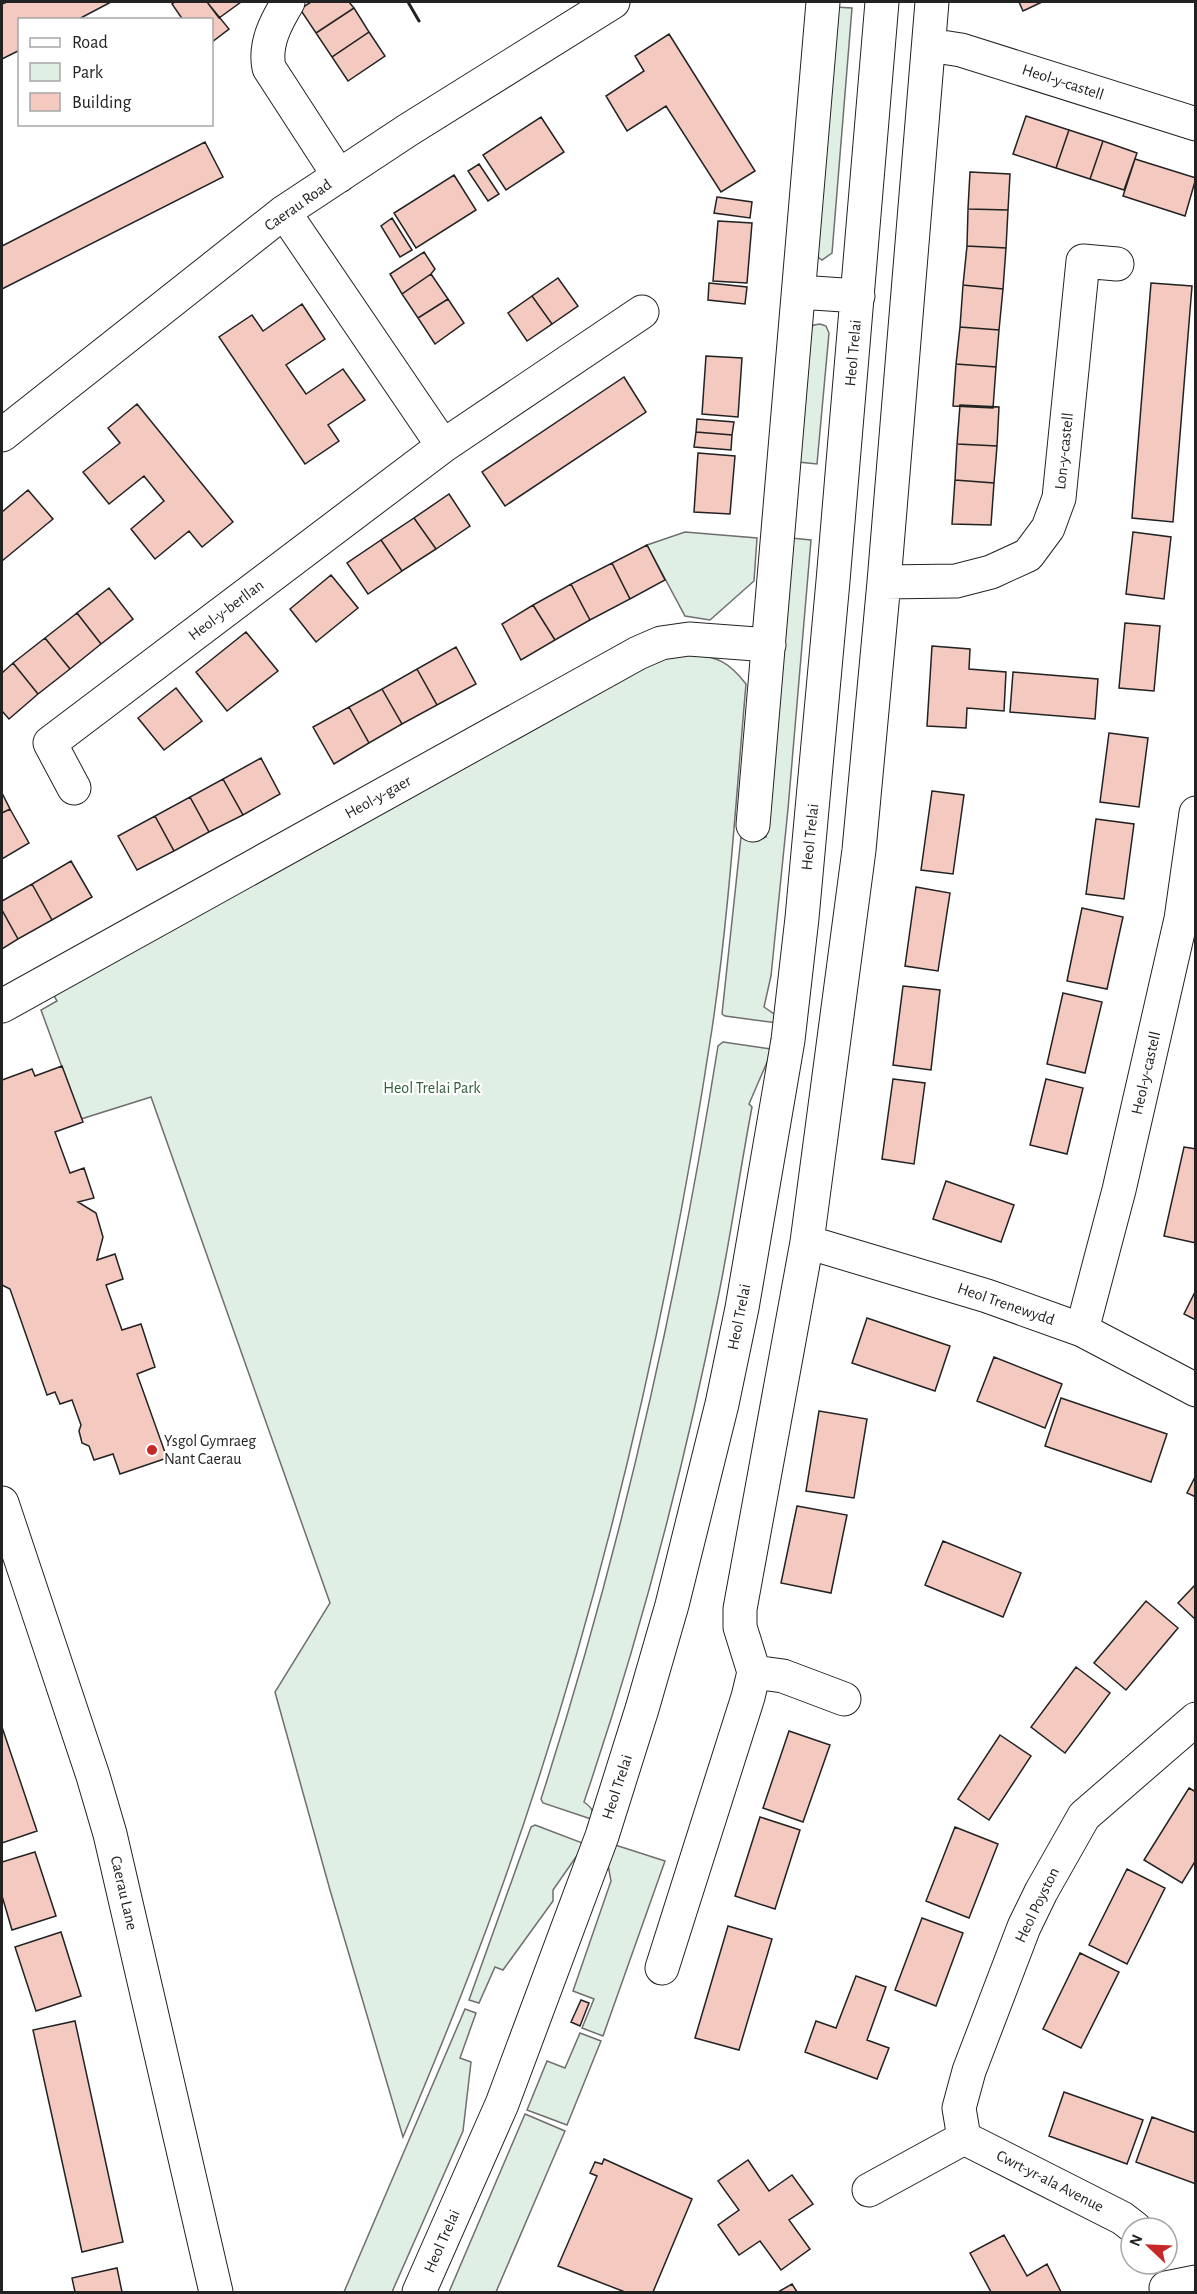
<svg xmlns="http://www.w3.org/2000/svg" width="1197" height="2294" font-family="'Alegreya Sans',sans-serif">
<style>
.green{fill:#e0efe3;stroke:#6f6f6f;stroke-width:1.5}
.building{fill:#f3c9c0;stroke:#222;stroke-width:1.5}
.lines{fill:none;stroke-linecap:round;stroke-linejoin:round}
.minor-casing{stroke:#222;stroke-width:35}
.minor{stroke:#fff;stroke-width:33}
.wall{stroke:#222;stroke-width:3}
.poi-dot{fill:#c62828;stroke:#fff;stroke-width:2}
.labels{text-anchor:middle;dominant-baseline:central;stroke-width:4.5;stroke-linejoin:round;paint-order:stroke}
.street-label{font-size:16px;fill:#222;stroke:#fff}
.park-label{font-size:16px;fill:#2f5e38;stroke:#fff}
.poi-label{font-size:16px;fill:#222;stroke:#fff;text-anchor:start}
</style>
<rect width="100%" height="100%" fill="#fff"/>
<path class="green" d="M 835,7 L 852,8 L 832,253 L 822,260 L 815,255 Z
M 820,324 L 826,326 L 829,333 L 817,464 L 798,462 L 809,329 L 814,325 Z
M 685,532 L 757,538 L 754,581 L 710,620 L 685,616 L 647,545 Z
M 791,538 L 811,540 L 788,809 L 771,976 L 764,1007 L 777,1016 L 778,1023 L 725,1016 L 722,1014 L 741,837 L 766,837 Z
M 691,654 C 718,657 729,662 746,684 C 736,798 729,915 712,1029 C 668,1317 602,1603 505,1878 C 474,1966 439,2052 403,2137 L 330,1890 L 275,1692 L 330,1603 L 151,1097 L 81,1119 L 41,1010 L 57,1001 L 53,994 L 664,657 Z
M 723,1042 L 771,1049 L 771,1053 L 749,1104 L 752,1107 C 740,1170 731,1235 718,1298 C 684,1468 640,1637 584,1802 C 592,1808 594,1810 591,1819 L 543,1803 L 541,1799 C 621,1551 677,1303 718,1046 Z
M 535,1825 L 585,1844 L 553,1890 L 553,1901 L 503,1970 L 495,1967 L 479,2003 L 469,2000 L 531,1827 Z
M 609,1843 L 665,1861 L 603,2036 L 582,2028 L 594,1999 L 573,1991 L 611,1881 L 606,1854 Z
M 465,2009 L 476,2013 L 460,2058 L 471,2062 L 463,2131 L 392,2292 L 344,2292 Z
M 580,2033 L 601,2041 L 567,2125 L 527,2110 L 547,2061 L 565,2068 Z
M 525,2114 L 565,2131 L 496,2292 L 449,2292 Z"/>
<path class="building" d="M 7,2 L 111,2 L 77,20 L 20,20 L 20,50 L 2,59 L 2,4 Z
M 175,2 L 207,2 L 229,29 L 212,42 L 212,20 L 183,20 L 172,4 Z
M 207,2 L 241,2 L 219,18 Z
M 311,2 L 349,2 L 354,8 L 316,33 L 300,9 Z
M 1019,2 L 1042,2 L 1023,11 Z
M 354,8 L 369,32 L 332,57 L 316,33 Z
M 369,32 L 385,56 L 348,81 L 332,57 Z
M 669,34 L 755,171 L 721,192 L 666,106 L 627,131 L 606,96 L 644,71 L 635,56 Z
M 1026,116 L 1069,130 L 1056,168 L 1013,154 Z
M 541,117 L 564,152 L 506,190 L 483,155 Z
M 1069,130 L 1103,141 L 1090,179 L 1056,168 Z
M 1103,141 L 1137,153 L 1124,190 L 1090,179 Z
M 205,142 L 223,177 L 2,289 L 2,246 Z
M 1135,159 L 1196,178 L 1185,216 L 1123,196 Z
M 479,164 L 499,194 L 488,201 L 468,171 Z
M 970,172 L 1010,174 L 1008,210 L 968,209 Z
M 454,175 L 476,210 L 416,248 L 394,213 Z
M 717,197 L 752,202 L 750,218 L 714,213 Z
M 968,209 L 1008,210 L 1006,248 L 967,246 Z
M 392,218 L 412,250 L 400,257 L 381,226 Z
M 718,221 L 752,223 L 747,283 L 713,281 Z
M 967,246 L 1006,248 L 1003,289 L 963,285 Z
M 424,252 L 435,269 L 431,274 L 402,294 L 390,274 Z
M 431,274 L 448,299 L 418,318 L 402,294 Z
M 558,278 L 578,306 L 552,324 L 532,296 Z
M 709,283 L 747,287 L 745,304 L 708,300 Z
M 1151,283 L 1192,286 L 1173,522 L 1132,518 Z
M 963,285 L 1003,289 L 999,330 L 960,327 Z
M 532,296 L 552,324 L 527,341 L 508,313 Z
M 448,299 L 464,323 L 435,344 L 418,318 Z
M 302,304 L 325,339 L 286,365 L 306,394 L 343,369 L 365,400 L 328,425 L 339,441 L 305,464 L 219,337 L 252,315 L 263,331 Z
M 960,327 L 999,330 L 996,367 L 956,364 Z
M 706,356 L 742,358 L 738,417 L 702,414 Z
M 956,364 L 996,367 L 993,408 L 953,406 Z
M 624,377 L 646,412 L 505,506 L 482,472 Z
M 137,404 L 233,522 L 202,547 L 189,531 L 155,559 L 131,529 L 164,501 L 144,476 L 109,504 L 83,472 L 120,443 L 108,428 Z
M 960,405 L 999,407 L 997,446 L 957,444 Z
M 697,419 L 734,422 L 732,435 L 696,432 Z
M 696,432 L 732,435 L 731,450 L 694,447 Z
M 957,444 L 997,446 L 994,483 L 955,480 Z
M 698,453 L 735,456 L 730,514 L 694,512 Z
M 955,480 L 994,483 L 991,525 L 952,524 Z
M 28,490 L 53,519 L 2,561 L 2,512 Z
M 449,494 L 470,526 L 436,549 L 414,518 Z
M 414,518 L 436,549 L 402,571 L 381,540 Z
M 1133,532 L 1171,537 L 1164,599 L 1126,594 Z
M 381,540 L 402,571 L 368,594 L 347,563 Z
M 647,545 L 665,580 L 630,599 L 612,563 Z
M 612,563 L 630,599 L 590,620 L 571,584 Z
M 331,575 L 358,608 L 316,642 L 290,609 Z
M 571,584 L 590,620 L 555,640 L 533,605 Z
M 109,588 L 133,619 L 101,644 L 77,613 Z
M 533,605 L 555,640 L 521,660 L 502,624 Z
M 77,613 L 101,644 L 70,669 L 45,638 Z
M 1125,623 L 1160,626 L 1154,691 L 1119,688 Z
M 246,632 L 278,671 L 227,711 L 196,672 Z
M 45,638 L 70,669 L 38,694 L 13,663 Z
M 932,646 L 970,649 L 969,669 L 1006,672 L 1004,711 L 967,708 L 966,728 L 927,726 Z
M 456,647 L 476,684 L 437,705 L 417,669 Z
M 13,663 L 38,694 L 9,719 L 2,711 L 2,673 Z
M 417,669 L 437,705 L 402,724 L 382,689 Z
M 1013,672 L 1098,679 L 1095,719 L 1010,712 Z
M 176,688 L 202,721 L 164,750 L 138,718 Z
M 382,689 L 402,724 L 369,743 L 349,707 Z
M 349,707 L 369,743 L 334,764 L 313,727 Z
M 1109,733 L 1148,738 L 1139,807 L 1100,802 Z
M 261,758 L 280,794 L 243,815 L 223,779 Z
M 223,779 L 243,815 L 209,832 L 190,797 Z
M 932,791 L 964,795 L 953,874 L 921,870 Z
M 2,793 L 10,809 L 2,813 Z
M 190,797 L 209,832 L 174,851 L 155,816 Z
M 10,809 L 29,843 L 2,859 L 2,813 Z
M 155,816 L 174,851 L 137,870 L 118,836 Z
M 1096,819 L 1134,824 L 1124,899 L 1086,894 Z
M 71,861 L 92,897 L 52,920 L 32,884 Z
M 32,884 L 52,920 L 18,939 L 2,910 L 2,901 Z
M 916,887 L 950,893 L 938,971 L 905,966 Z
M 1082,908 L 1123,917 L 1107,989 L 1067,981 Z
M 2,910 L 18,939 L 2,949 Z
M 903,986 L 940,990 L 931,1070 L 893,1065 Z
M 1063,993 L 1102,1002 L 1085,1073 L 1047,1064 Z
M 62,1066 L 83,1122 L 55,1132 L 70,1173 L 84,1168 L 94,1198 L 78,1202 L 96,1213 L 103,1237 L 97,1260 L 115,1254 L 123,1279 L 106,1285 L 122,1330 L 141,1324 L 155,1367 L 137,1374 L 167,1458 L 120,1474 L 113,1454 L 94,1460 L 89,1446 L 82,1443 L 79,1431 L 81,1425 L 72,1400 L 60,1404 L 55,1392 L 47,1395 L 10,1289 L 2,1285 L 2,1080 L 32,1069 L 35,1076 Z
M 893,1079 L 925,1083 L 914,1164 L 882,1159 Z
M 1046,1079 L 1083,1088 L 1067,1154 L 1030,1145 Z
M 1184,1147 L 1196,1149 L 1196,1243 L 1164,1236 Z
M 946,1181 L 1014,1205 L 1001,1242 L 933,1219 Z
M 1196,1290 L 1196,1320 L 1184,1314 Z
M 867,1318 L 950,1346 L 935,1391 L 852,1363 Z
M 994,1357 L 1062,1384 L 1045,1428 L 977,1401 Z
M 1061,1398 L 1167,1434 L 1151,1482 L 1045,1446 Z
M 819,1411 L 867,1419 L 854,1498 L 806,1491 Z
M 1196,1475 L 1196,1497 L 1187,1493 Z
M 797,1506 L 847,1515 L 831,1593 L 781,1583 Z
M 943,1541 L 1021,1573 L 1003,1617 L 925,1585 Z
M 1196,1584 L 1196,1620 L 1178,1603 Z
M 1146,1601 L 1178,1628 L 1126,1690 L 1094,1663 Z
M 1076,1667 L 1110,1693 L 1065,1753 L 1031,1727 Z
M 2,1727 L 37,1831 L 2,1843 Z
M 789,1731 L 830,1745 L 803,1822 L 763,1808 Z
M 1000,1735 L 1031,1756 L 989,1820 L 958,1799 Z
M 1189,1788 L 1196,1792 L 1196,1860 L 1182,1883 L 1144,1860 Z
M 760,1817 L 800,1830 L 775,1909 L 735,1896 Z
M 955,1827 L 998,1844 L 969,1918 L 926,1901 Z
M 35,1852 L 56,1916 L 12,1930 L 2,1896 L 2,1862 Z
M 1127,1869 L 1165,1888 L 1127,1964 L 1089,1945 Z
M 922,1918 L 963,1933 L 936,2006 L 895,1990 Z
M 728,1926 L 772,1939 L 739,2050 L 695,2038 Z
M 61,1932 L 81,1996 L 36,2011 L 15,1947 Z
M 1080,1953 L 1119,1972 L 1081,2048 L 1043,2029 Z
M 856,1976 L 886,1987 L 867,2040 L 889,2048 L 877,2079 L 805,2052 L 816,2021 L 836,2028 Z
M 581,2000 L 589,2003 L 580,2026 L 571,2022 Z
M 75,2021 L 123,2242 L 82,2252 L 33,2030 Z
M 1064,2092 L 1143,2120 L 1127,2164 L 1049,2136 Z
M 1152,2117 L 1196,2133 L 1196,2184 L 1136,2162 Z
M 604,2159 L 692,2199 L 653,2292 L 625,2292 L 558,2266 L 597,2176 L 590,2173 L 595,2162 L 602,2164 Z
M 748,2160 L 769,2191 L 792,2175 L 813,2204 L 789,2220 L 810,2249 L 781,2270 L 760,2241 L 739,2255 L 718,2225 L 739,2210 L 718,2181 Z
M 1004,2235 L 1027,2276 L 1047,2264 L 1061,2292 L 991,2292 L 970,2253 Z
M 117,2268 L 122,2292 L 75,2292 L 72,2278 Z
M 792,2284 L 797,2292 L 778,2292 Z"/>
<g class="lines">
<g class="minor-casing">
<path id="minor" d="M 288,2 C 276,22 264,44 269,68 L 339,176
M 929,45 L 961,50 L 1196,124
M 284,212 L 443,446
M 799,292 L 858,296
M 2,435 L 284,212 L 408,130 L 613,2
M 884,582 L 956,581 L 991,572 L 1028,555 L 1048,528 L 1059,498 L 1083,261 L 1117,264
M 74,788 L 50,743 L 443,446 L 642,312
M 753,825 L 823,2
M 2,1006 L 638,653 L 661,643 L 689,639 L 769,645
M 807,1242 L 987,1296 L 1082,1330 L 1196,1390
M 1082,1330 L 1119,1190 L 1181,919 L 1196,813
M 2,1503 L 93,1776 L 110,1834 L 216,2292
M 754,1672 L 783,1676 L 844,1699
M 662,1968 L 748,1697 L 754,1672 L 740,1627 L 740,1609 L 807,1242 L 859,850 L 884,582 L 932,2
M 964,2138 L 959,2108 L 969,2071 L 1024,1927 L 1041,1892 L 1084,1816 L 1196,1719
M 964,2138 L 1122,2218 L 1135,2228
M 869,2190 L 964,2138
M 1166,2288 L 1196,2282
M 419,2292 L 502,2104 L 602,1836 L 642,1709 L 672,1605 L 722,1404 L 742,1308 L 788,1040 L 802,918 L 833,581 L 882,2"/>
</g>
<use href="#minor" class="minor"/>
<path class="wall" d="M 408,2 L 419,21"/>
</g>
<circle class="poi-dot" cx="152" cy="1450" r="6"/>
<g class="labels">
<g class="street-label">
<text transform="translate(1063 82) rotate(18)">Heol-y-castell</text>
<text transform="translate(298 205) rotate(-35)">Caerau Road</text>
<text transform="translate(853 353) rotate(-85)">Heol Trelai</text>
<text transform="translate(1064 451) rotate(-84)">Lon-y-castell</text>
<text transform="translate(226 610) rotate(-37)">Heol-y-berllan</text>
<text transform="translate(378 797) rotate(-29)">Heol-y-gaer</text>
<text transform="translate(810 837) rotate(-84)">Heol Trelai</text>
<text transform="translate(1146 1073) rotate(-77)">Heol-y-castell</text>
<text transform="translate(1006 1304) rotate(19)">Heol Trenewydd</text>
<text transform="translate(739 1317) rotate(-79)">Heol Trelai</text>
<text transform="translate(617 1787) rotate(-72)">Heol Trelai</text>
<text transform="translate(124 1893) rotate(77)">Caerau Lane</text>
<text transform="translate(1037 1905) rotate(-64)">Heol Poyston</text>
<text transform="translate(1050 2181) rotate(27)">Cwrt-yr-ala Avenue</text>
<text transform="translate(442 2241) rotate(-66)">Heol Trelai</text>
</g>
<g class="park-label">
<text x="432" y="1088">Heol Trelai Park</text>
</g>
<g class="poi-label">
<text x="164" y="1441">Ysgol Gymraeg<tspan x="164" dy="18">Nant Caerau</tspan></text>
</g>
</g>
<rect width="1197" height="2294" fill="none" stroke="#222222" stroke-width="6"/>
<rect x="18" y="18" width="195" height="108" fill="#ffffff" stroke="#a7a7a7" stroke-width="1.5"/>
<rect x="30" y="38" width="30" height="9" fill="#ffffff" stroke="#a7a7a7" stroke-width="1.5"/>
<text x="72" y="48" font-size="18" fill="#222222">Road</text>
<rect x="30" y="63" width="30" height="18" fill="#e0efe3" stroke="#a7a7a7" stroke-width="1.5"/>
<text x="72" y="78" font-size="18" fill="#222222">Park</text>
<rect x="30" y="93" width="30" height="18" fill="#f3c9c0" stroke="#a7a7a7" stroke-width="1.5"/>
<text x="72" y="108" font-size="18" fill="#222222">Building</text>
<g transform="translate(1149 2246) rotate(293)"><circle r="28" fill="#ffffff" stroke="#a7a7a7" stroke-width="1.5"/>
<path d="M0-4.5L10 22L0 15L-10 22Z" fill="#c62828"/>
<text y="-9" font-size="16" font-weight="bold" text-anchor="middle" fill="#222222">N</text>
</g>
</svg>
